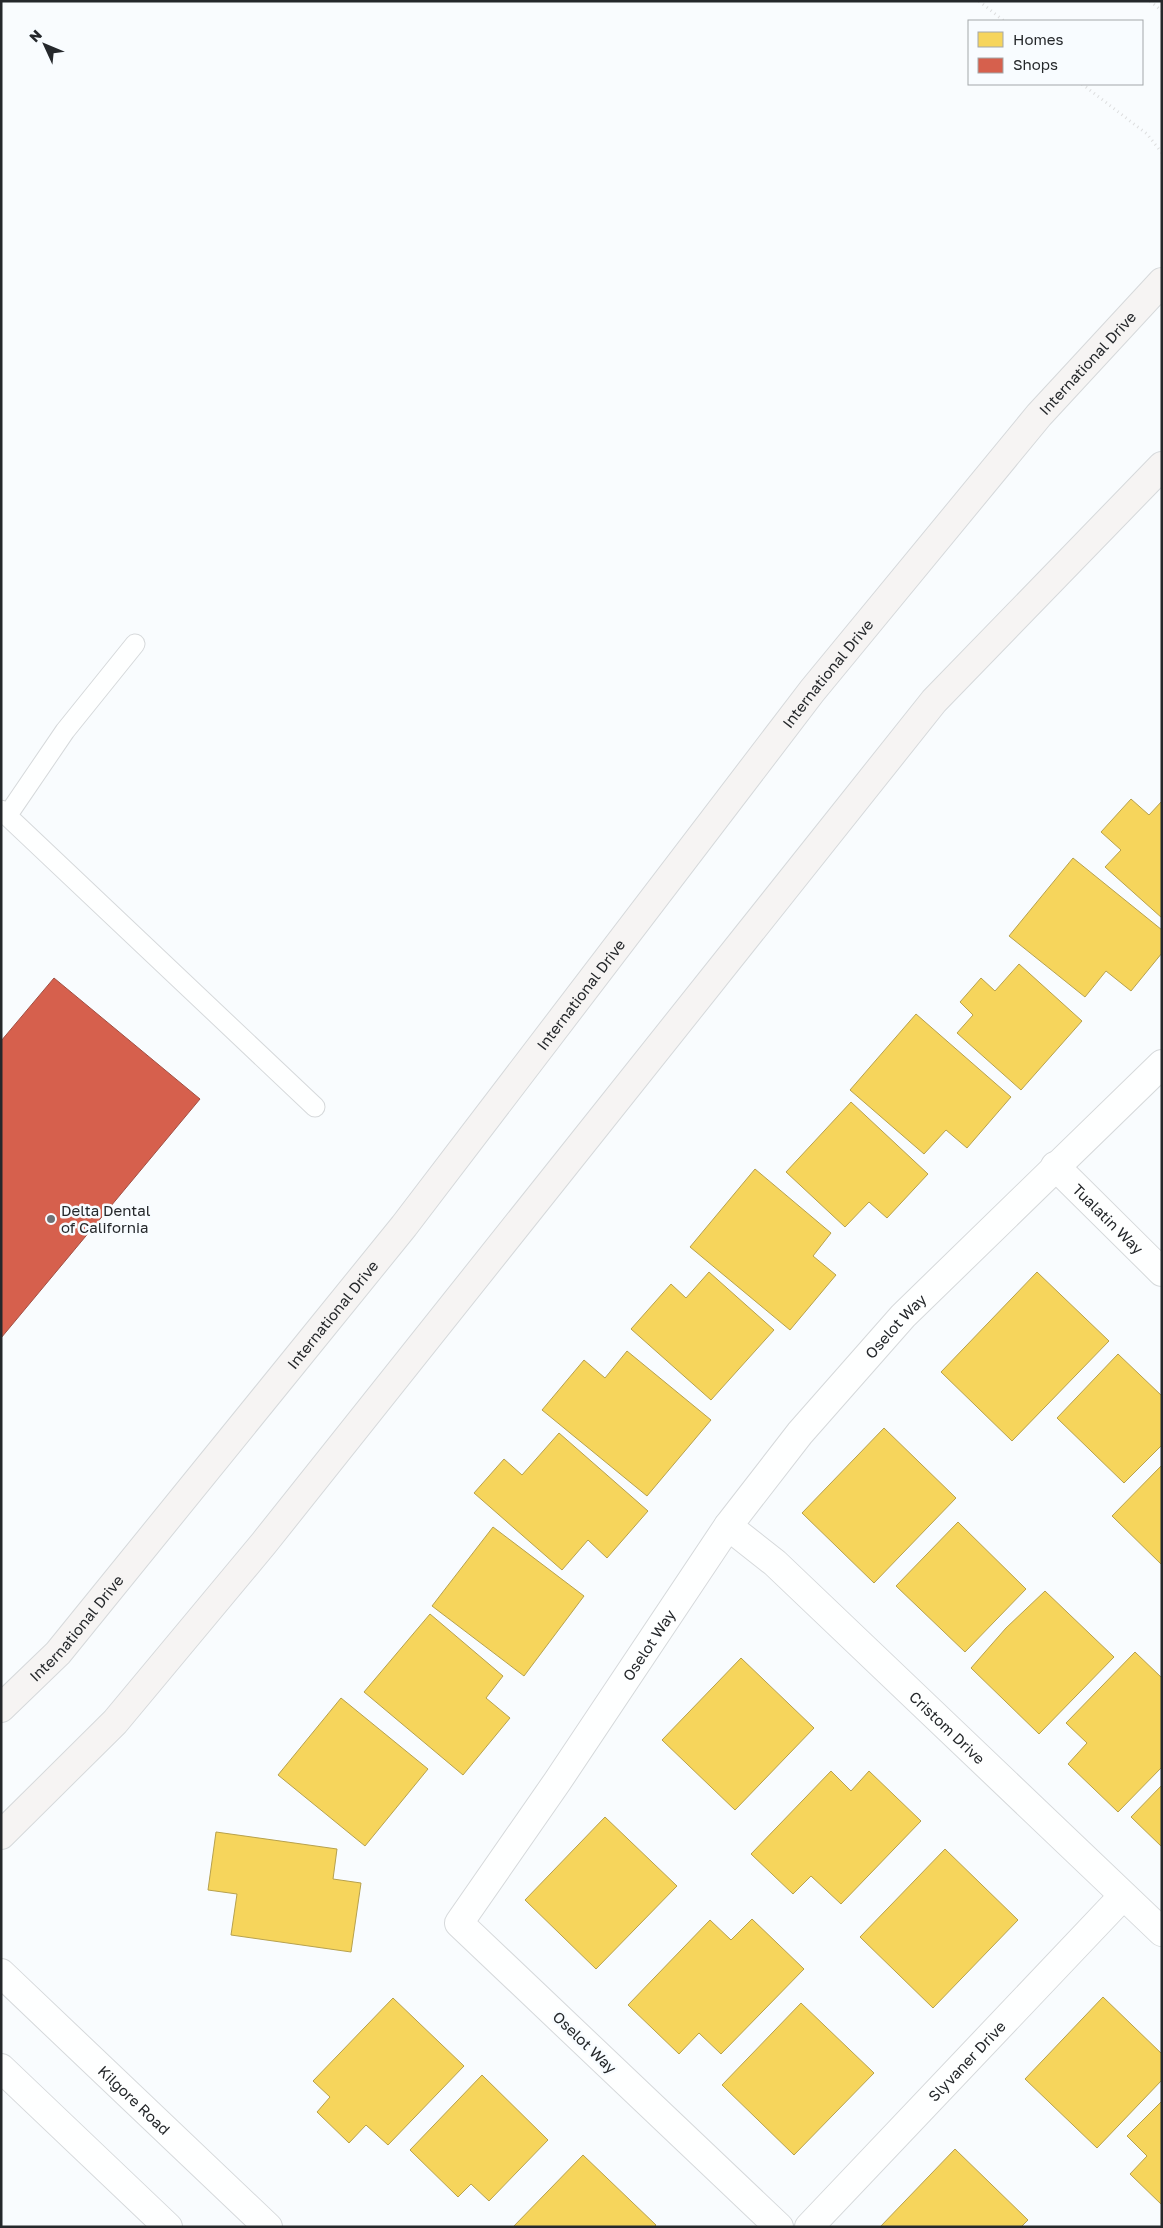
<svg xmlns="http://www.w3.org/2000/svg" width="1163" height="2228" font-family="'Golos Text',sans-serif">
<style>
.homes{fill:#f6d55c;stroke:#b7a14d}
.shops{fill:#d6604d;stroke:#a14f43}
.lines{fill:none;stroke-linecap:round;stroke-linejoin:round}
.service-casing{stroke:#d6d9db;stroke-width:21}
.minor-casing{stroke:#d6d9db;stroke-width:30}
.tertiary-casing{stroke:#d6d9db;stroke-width:30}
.secondary-casing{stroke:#d6d9db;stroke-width:30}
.path{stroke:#dddedf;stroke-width:3;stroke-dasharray:1 4;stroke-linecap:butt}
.service{stroke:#feffff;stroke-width:19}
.minor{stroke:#feffff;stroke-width:28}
.tertiary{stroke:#feffff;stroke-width:28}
.secondary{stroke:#f6f4f3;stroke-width:28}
.poi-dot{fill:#6f7275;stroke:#f8fcff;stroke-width:2}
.labels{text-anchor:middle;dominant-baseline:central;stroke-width:5;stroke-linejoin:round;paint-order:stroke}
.street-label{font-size:15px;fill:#25282b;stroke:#f8fcff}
.poi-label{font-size:15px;fill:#25282b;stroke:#f8fcff;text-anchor:start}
</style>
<rect width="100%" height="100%" fill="#f9fcfe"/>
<path class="homes" d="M 1131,799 L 1149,815 L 1162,801 L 1162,918 L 1105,867 L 1121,850 L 1101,832 Z
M 1073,858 L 1162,930 L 1162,953 L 1131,991 L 1106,971 L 1085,997 L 1009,936 Z
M 1019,964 L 1082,1021 L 1021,1090 L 957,1033 L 973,1015 L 960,1002 L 981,978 L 995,991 Z
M 916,1014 L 1011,1097 L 967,1148 L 946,1130 L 924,1154 L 850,1090 Z
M 851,1102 L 928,1174 L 887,1218 L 869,1202 L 845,1227 L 786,1172 Z
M 755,1169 L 831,1233 L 813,1256 L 836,1275 L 790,1330 L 690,1247 Z
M 709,1272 L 774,1330 L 711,1400 L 631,1329 L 671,1284 L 686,1298 Z
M 1037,1272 L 1109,1341 L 1012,1441 L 941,1372 Z
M 627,1351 L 711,1420 L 647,1496 L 542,1410 L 584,1360 L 605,1378 Z
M 1118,1354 L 1162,1396 L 1162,1445 L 1124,1483 L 1057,1418 Z
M 884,1428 L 956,1498 L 874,1583 L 802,1513 Z
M 559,1433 L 648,1511 L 607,1558 L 588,1540 L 562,1570 L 474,1493 L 504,1459 L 522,1475 Z
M 1162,1465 L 1162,1565 L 1112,1516 Z
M 958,1522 L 1026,1589 L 965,1652 L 896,1586 Z
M 493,1527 L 584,1596 L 524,1676 L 432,1606 Z
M 1045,1591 L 1114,1657 L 1039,1734 L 971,1668 L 1006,1628 Z
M 430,1614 L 503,1676 L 486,1698 L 510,1718 L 463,1775 L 364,1692 Z
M 1135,1652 L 1162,1678 L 1162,1767 L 1118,1812 L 1068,1764 L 1087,1743 L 1066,1723 Z
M 741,1658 L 814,1728 L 735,1810 L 662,1740 Z
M 341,1698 L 428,1769 L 365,1846 L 278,1775 Z
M 831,1771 L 851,1791 L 869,1771 L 921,1821 L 841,1904 L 811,1876 L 793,1894 L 751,1854 Z
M 1162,1785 L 1162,1847 L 1131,1817 Z
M 605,1817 L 677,1886 L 596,1969 L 525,1900 Z
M 216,1832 L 337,1849 L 333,1879 L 361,1883 L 351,1952 L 231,1935 L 237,1894 L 208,1890 Z
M 945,1849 L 1018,1920 L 933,2008 L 860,1937 Z
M 752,1919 L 804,1969 L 721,2054 L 699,2033 L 679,2054 L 628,2005 L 710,1920 L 731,1940 Z
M 1103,1997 L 1162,2054 L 1162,2080 L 1097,2148 L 1025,2079 Z
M 393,1998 L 464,2066 L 388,2145 L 366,2125 L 349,2143 L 317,2112 L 330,2097 L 313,2081 Z
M 801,2003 L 874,2073 L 794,2155 L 722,2085 Z
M 482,2075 L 548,2140 L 489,2201 L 471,2184 L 458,2197 L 410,2150 Z
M 1162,2101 L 1162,2205 L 1130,2174 L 1147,2156 L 1127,2136 Z
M 955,2149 L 1028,2220 L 1021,2227 L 880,2227 Z
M 583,2155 L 656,2225 L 654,2227 L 513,2227 Z"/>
<path class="shops" d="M 54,978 L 200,1099 L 1,1338 L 1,1041 Z"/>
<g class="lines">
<g class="service-casing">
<path id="service" d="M 1,810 L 315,1107
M 7,816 L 65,731 L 135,644"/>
</g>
<g class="minor-casing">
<g id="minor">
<path id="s1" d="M 1055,1166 L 1162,1272"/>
<path id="s2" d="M 728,1526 L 775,1563 L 1162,1932"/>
<path id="s3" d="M 779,2227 L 459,1923 L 557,1782 L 728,1526 L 800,1433 L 903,1316 L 1162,1064"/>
<path id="s4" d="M 809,2227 L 1123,1896"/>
</g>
</g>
<g class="tertiary-casing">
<g id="tertiary">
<path id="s5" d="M 1,1973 L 268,2227"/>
<path d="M 1,2068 L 168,2227"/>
</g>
</g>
<g class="secondary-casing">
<g id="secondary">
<path id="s6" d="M 1,1708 L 58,1653 L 404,1226 L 812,691 L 1039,415 L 1162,282"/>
<path d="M 1,1835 L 115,1722 L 264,1543 L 934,701 L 1162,466"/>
</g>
</g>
<path class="path" d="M 979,1 L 1004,21
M 1150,1 L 1162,11
M 1082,84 L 1147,134 L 1162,153"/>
<use href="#service" class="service"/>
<use href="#minor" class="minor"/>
<use href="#tertiary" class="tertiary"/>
<use href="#secondary" class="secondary"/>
</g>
<circle class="poi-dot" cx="51" cy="1219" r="5"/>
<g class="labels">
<g class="street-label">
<text stroke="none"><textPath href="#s6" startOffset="1730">International Drive</textPath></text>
<text stroke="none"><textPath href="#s6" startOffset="1325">International Drive</textPath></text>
<text stroke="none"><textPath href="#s6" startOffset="920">International Drive</textPath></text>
<text stroke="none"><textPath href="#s1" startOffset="75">Tualatin Way</textPath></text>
<text stroke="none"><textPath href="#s6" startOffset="515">International Drive</textPath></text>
<text stroke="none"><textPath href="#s3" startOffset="1182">Oselot Way</textPath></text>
<text stroke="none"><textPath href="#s6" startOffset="110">International Drive</textPath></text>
<text stroke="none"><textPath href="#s3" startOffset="778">Oselot Way</textPath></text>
<text stroke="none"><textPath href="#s2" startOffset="298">Cristom Drive</textPath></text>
<text transform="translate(585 2042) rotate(44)">Oselot Way</text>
<text stroke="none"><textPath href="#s4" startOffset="229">Slyvaner Drive</textPath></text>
<text stroke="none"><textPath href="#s5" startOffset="184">Kilgore Road</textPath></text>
</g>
<g class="poi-label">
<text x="61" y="1210">Delta Dental<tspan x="61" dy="17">of California</tspan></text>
</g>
</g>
<rect width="1163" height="2228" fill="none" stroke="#25282b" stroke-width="5"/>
<rect x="968" y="20" width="175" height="65" fill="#f8fcff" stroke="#a4a7aa"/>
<rect x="978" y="32" width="25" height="15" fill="#f6d55c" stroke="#a4a7aa"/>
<text x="1013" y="45" font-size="15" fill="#25282b">Homes</text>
<rect x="978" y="58" width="25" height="15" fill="#d6604d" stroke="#a4a7aa"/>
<text x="1013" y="70" font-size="15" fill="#25282b">Shops</text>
<g transform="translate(45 45) rotate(314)" stroke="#f8fcff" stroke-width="4" paint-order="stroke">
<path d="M0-4L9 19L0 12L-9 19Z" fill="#25282b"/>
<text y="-8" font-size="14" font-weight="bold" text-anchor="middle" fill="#25282b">N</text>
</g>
</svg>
